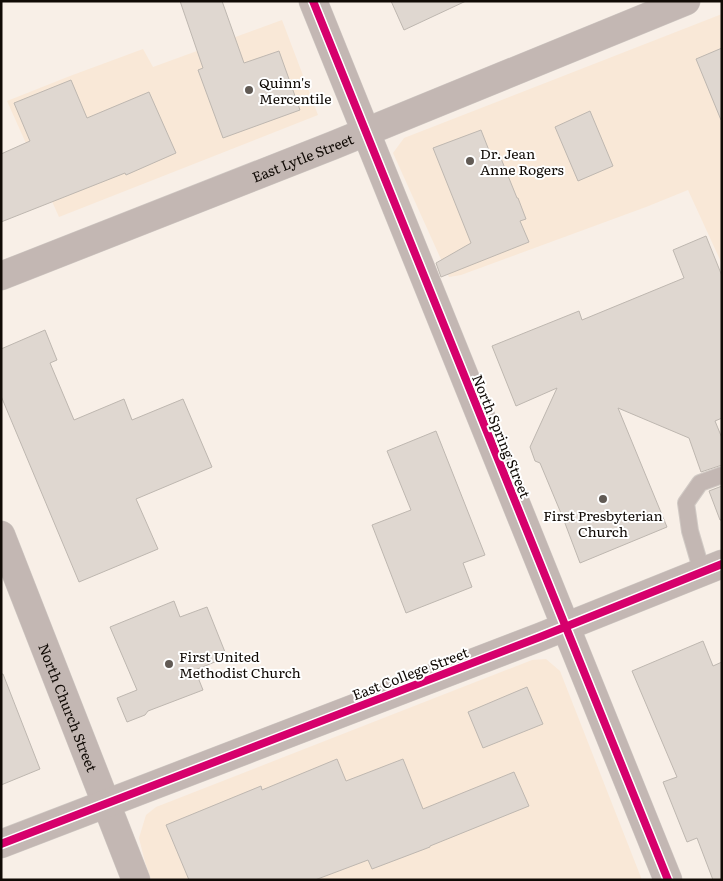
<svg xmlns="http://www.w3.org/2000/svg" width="723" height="881" font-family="Literata,serif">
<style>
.built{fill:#f9e8d7}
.building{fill:#dfd7d0;stroke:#beb7b0}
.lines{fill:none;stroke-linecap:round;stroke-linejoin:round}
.lane-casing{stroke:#d1cac5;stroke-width:18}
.street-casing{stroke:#d1cac5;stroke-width:29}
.lane{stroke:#c3b7b3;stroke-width:16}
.street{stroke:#c3b7b3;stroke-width:28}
.cycleway-casing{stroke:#fff;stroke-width:11}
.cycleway{stroke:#d6006c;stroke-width:8}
.poi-dot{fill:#615a54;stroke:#fff;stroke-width:2}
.labels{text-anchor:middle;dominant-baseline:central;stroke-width:4;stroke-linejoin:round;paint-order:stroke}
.poi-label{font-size:14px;fill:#100a05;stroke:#fff;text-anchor:start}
.street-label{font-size:14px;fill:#100a05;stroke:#fff}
</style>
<rect width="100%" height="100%" fill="#f8efe7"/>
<path class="built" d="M 722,14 L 722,264 L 688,190 L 646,207 L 461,275 L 449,277 L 393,153 L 404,138 Z
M 282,20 L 318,115 L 59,217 L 7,101 L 70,76 L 143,49 L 153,67 Z
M 546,659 L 560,671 L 642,880 L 151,880 L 145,862 L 139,838 L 146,815 L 156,807 L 532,660 Z"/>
<path class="building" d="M 180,1 L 222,1 L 244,63 L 279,51 L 300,110 L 223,138 L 198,70 L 203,68 Z
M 391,1 L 466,1 L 404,30 Z
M 722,48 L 722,120 L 721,120 L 696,59 Z
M 71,80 L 87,118 L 149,92 L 176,153 L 126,175 L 125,173 L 1,222 L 1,154 L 30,141 L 14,103 Z
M 590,111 L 613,166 L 578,181 L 555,127 Z
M 481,130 L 490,153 L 498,151 L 517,198 L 518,198 L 526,219 L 520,221 L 529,242 L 441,277 L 436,263 L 471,243 L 433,148 Z
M 706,236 L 722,276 L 722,418 L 715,421 L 722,438 L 722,465 L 701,472 L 689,438 L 618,408 L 667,527 L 580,563 L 563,518 L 540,463 L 535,461 L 530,447 L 557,388 L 516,406 L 492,346 L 579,311 L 582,320 L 684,278 L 673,250 Z
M 45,330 L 57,360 L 50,363 L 74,420 L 124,399 L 132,420 L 183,399 L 212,467 L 136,499 L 158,549 L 79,582 L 1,396 L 1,349 Z
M 436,431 L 485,555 L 463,563 L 472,587 L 406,613 L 372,525 L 411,510 L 387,451 Z
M 722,486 L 722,520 L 720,520 L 709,491 Z
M 174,601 L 180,617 L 207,607 L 227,657 L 195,670 L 203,690 L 148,711 L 145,715 L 127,722 L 117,698 L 137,690 L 110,627 Z
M 703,641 L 713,666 L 722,662 L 722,880 L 713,880 L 697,838 L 687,842 L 663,782 L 677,777 L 632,671 Z
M 1,674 L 3,674 L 40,769 L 1,785 Z
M 527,687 L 543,724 L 483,748 L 468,712 Z
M 337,759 L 346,781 L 403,759 L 423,809 L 514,772 L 529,806 L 430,846 L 430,847 L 372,869 L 368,860 L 315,880 L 189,880 L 166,825 L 261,786 L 262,790 Z"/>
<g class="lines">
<g class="lane-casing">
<path id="lane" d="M 702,572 L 690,531 L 686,503 L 700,483 L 722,475"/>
</g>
<g class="street-casing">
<g id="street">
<path d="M 313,1 L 668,880"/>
<path id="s1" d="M 1,276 L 334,145 L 686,1"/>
<path id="s2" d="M 1,535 L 136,880"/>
<path d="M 1,844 L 540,637 L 722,564"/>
</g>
</g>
<use href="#lane" class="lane"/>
<use href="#street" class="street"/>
<g class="cycleway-casing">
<path id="cycleway" d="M 313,1 L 668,880
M 1,844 L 540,637 L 722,564"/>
</g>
<use href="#cycleway" class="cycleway"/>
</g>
<g class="poi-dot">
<circle cx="249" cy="90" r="5"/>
<circle cx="470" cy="161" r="5"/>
<circle cx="603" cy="499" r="5"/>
<circle cx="169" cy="664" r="5"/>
</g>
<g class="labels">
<g class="poi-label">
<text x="259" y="82">Quinn's<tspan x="259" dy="16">Mercentile</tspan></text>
<text x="480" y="153">Dr. Jean<tspan x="480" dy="16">Anne Rogers</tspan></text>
<text x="603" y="515" text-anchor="middle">First Presbyterian<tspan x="603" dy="16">Church</tspan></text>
<text x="179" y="656">First United<tspan x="179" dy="16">Methodist Church</tspan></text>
</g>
<g class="street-label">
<text stroke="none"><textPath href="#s1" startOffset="324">East Lytle Street</textPath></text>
<text transform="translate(502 436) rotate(68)">North Spring Street</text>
<text transform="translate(410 673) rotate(-21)">East College Street</text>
<text stroke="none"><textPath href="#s2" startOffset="185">North Church Street</textPath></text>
</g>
</g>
<rect width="723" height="881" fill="none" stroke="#100a05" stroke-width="5"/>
</svg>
